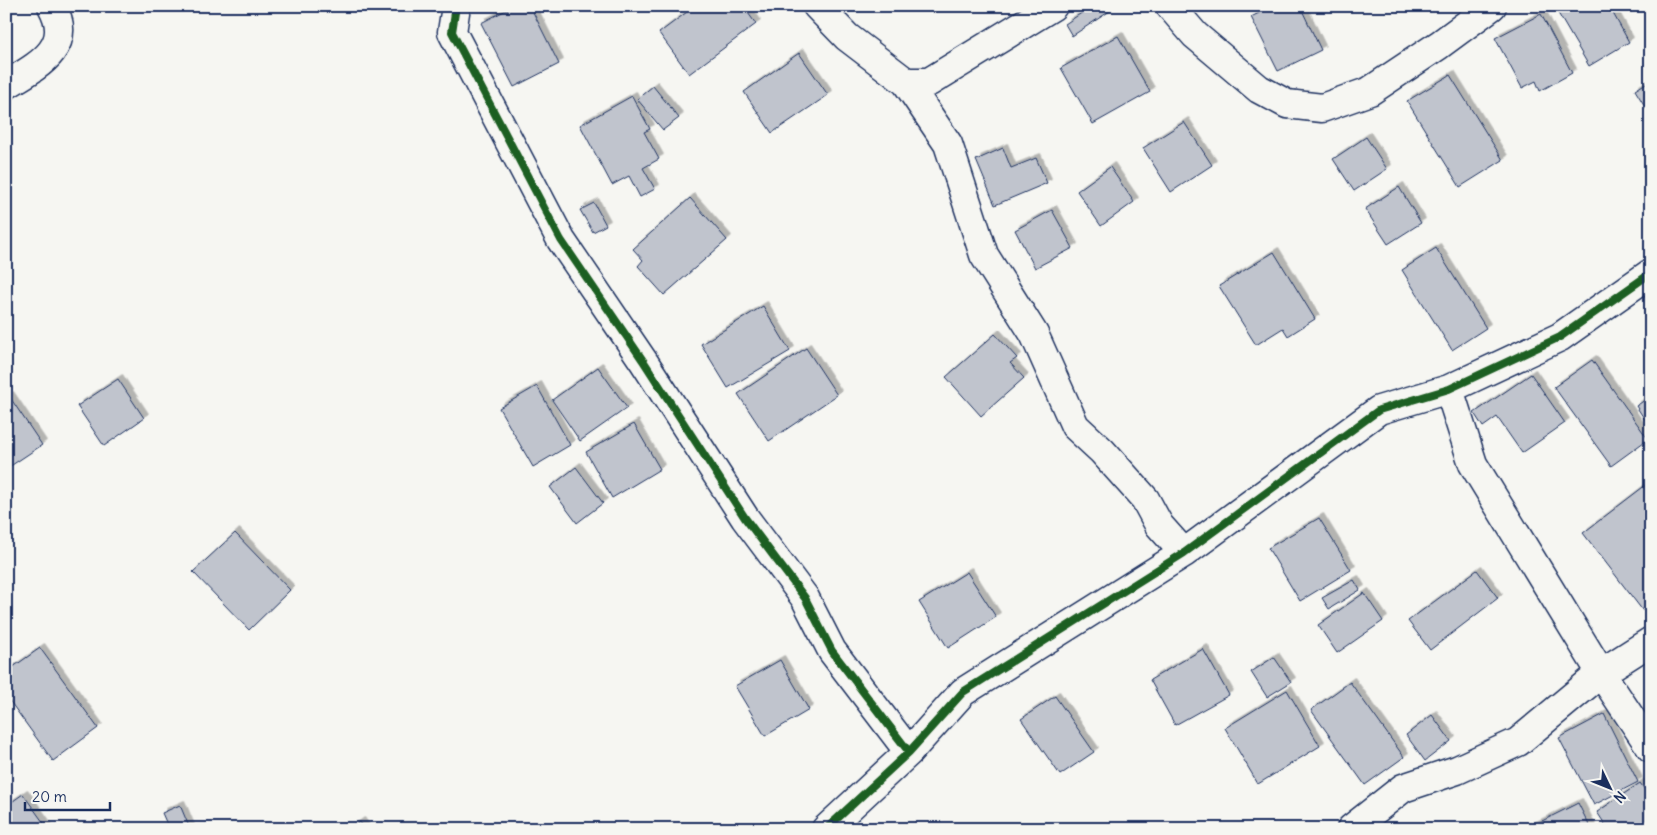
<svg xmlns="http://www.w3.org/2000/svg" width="1657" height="835" font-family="Delius,sans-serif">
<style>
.building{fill:#c0c4cd;stroke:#1b2f5e;filter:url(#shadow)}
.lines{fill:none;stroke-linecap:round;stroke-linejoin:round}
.minor-casing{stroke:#1b2f5e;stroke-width:31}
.minor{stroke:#f6f6f2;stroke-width:28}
.cycleway-casing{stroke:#f6f6f2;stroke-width:11}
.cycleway{stroke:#1b5e20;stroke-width:8}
</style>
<defs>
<filter id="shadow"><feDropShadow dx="4.5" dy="-4.5" stdDeviation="0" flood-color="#0004"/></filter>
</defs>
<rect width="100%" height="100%" fill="#f6f6f2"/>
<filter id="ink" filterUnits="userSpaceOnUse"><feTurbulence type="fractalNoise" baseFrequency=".02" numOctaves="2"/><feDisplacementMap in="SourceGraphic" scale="10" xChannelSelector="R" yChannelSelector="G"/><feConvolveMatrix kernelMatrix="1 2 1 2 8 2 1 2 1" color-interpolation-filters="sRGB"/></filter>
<g filter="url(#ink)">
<path class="building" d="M 514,6 L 530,6 L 559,64 L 514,87 L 481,23 Z
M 695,6 L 743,6 L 756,24 L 689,74 L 659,33 Z
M 1092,6 L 1112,6 L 1113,9 L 1072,36 L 1065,24 Z
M 1273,6 L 1300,6 L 1321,50 L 1278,71 L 1251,17 Z
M 1558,6 L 1609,6 L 1629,42 L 1589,66 L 1555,8 Z
M 1541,14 L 1572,73 L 1540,91 L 1536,81 L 1522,88 L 1495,38 Z
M 1118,36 L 1150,92 L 1093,124 L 1061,68 Z
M 799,53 L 828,95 L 772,133 L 744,92 Z
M 1450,75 L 1503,160 L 1460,187 L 1407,101 Z
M 1651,80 L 1651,116 L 1635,90 Z
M 653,86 L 679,118 L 663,130 L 637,99 Z
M 632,96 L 650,129 L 644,132 L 659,159 L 643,168 L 655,189 L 640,197 L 629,176 L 612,185 L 580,125 Z
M 1184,122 L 1212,165 L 1171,192 L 1143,148 Z
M 1366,137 L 1387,169 L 1354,191 L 1333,159 Z
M 1003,148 L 1011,168 L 1036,158 L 1047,183 L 995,205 L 976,160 Z
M 1110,167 L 1134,202 L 1101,226 L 1077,191 Z
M 1399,187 L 1421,223 L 1388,244 L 1365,209 Z
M 690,198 L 727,240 L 664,295 L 638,266 L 643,260 L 633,249 Z
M 594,203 L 606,225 L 593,232 L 580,210 Z
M 1052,210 L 1073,248 L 1035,268 L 1015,230 Z
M 1436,248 L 1486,328 L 1452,350 L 1402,270 Z
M 1274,252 L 1315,319 L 1288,336 L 1283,328 L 1256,345 L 1219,286 Z
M 763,306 L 790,351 L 728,388 L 701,344 Z
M 995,334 L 1017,358 L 1010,363 L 1024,378 L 981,416 L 946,377 Z
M 806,348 L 837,395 L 769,441 L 738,394 Z
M 1592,360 L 1648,439 L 1611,466 L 1554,387 Z
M 598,367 L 627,408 L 580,441 L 552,400 Z
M 1531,374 L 1565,423 L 1522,453 L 1497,417 L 1483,427 L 1474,413 Z
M 118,379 L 144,418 L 104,446 L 77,406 Z
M 537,386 L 570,445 L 533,467 L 499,408 Z
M 9,396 L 42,445 L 6,469 L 6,398 Z
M 1651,396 L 1651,429 L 1636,406 Z
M 634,424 L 660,469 L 612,498 L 586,452 Z
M 576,467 L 603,503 L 577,523 L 550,487 Z
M 1651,481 L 1651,605 L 1643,611 L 1583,533 Z
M 1319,518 L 1351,570 L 1300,601 L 1268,548 Z
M 235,533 L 290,590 L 249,630 L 193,572 Z
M 1477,570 L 1498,598 L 1430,650 L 1408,621 Z
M 967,572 L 996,617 L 948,648 L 919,602 Z
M 1354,580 L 1360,590 L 1329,609 L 1322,598 Z
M 1364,593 L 1383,621 L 1337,653 L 1318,625 Z
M 40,648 L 98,728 L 53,761 L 6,696 L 6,672 Z
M 1203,649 L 1229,695 L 1175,725 L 1150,680 Z
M 1274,657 L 1291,682 L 1267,697 L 1251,672 Z
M 780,660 L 809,710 L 765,736 L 735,686 Z
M 1350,682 L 1404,757 L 1365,785 L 1311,710 Z
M 1287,690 L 1320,746 L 1258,784 L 1225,728 Z
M 1055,696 L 1094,752 L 1060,775 L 1021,719 Z
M 1604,714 L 1638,782 L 1594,805 L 1559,738 Z
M 1432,715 L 1451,741 L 1425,761 L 1406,735 Z
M 1640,783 L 1651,798 L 1651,823 L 1643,829 L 1608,829 L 1597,812 Z
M 23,794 L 48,829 L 6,829 L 6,806 Z
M 1578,803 L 1591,829 L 1528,829 L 1528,828 Z
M 180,805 L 190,829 L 169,829 L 162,813 Z
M 360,822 L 365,829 L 350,829 Z"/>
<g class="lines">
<g class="minor-casing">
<path id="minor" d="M 456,6 L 452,32 L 561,240 L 644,362 L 745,518 L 805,598 L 832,651 L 909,752
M 817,6 L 847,37 L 906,82 L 929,82 L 1053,6
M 1170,6 L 1195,35 L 1259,89 L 1287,104 L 1322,108 L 1370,91 L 1439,45 L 1492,6
M 906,82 L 948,144 L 984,255 L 1034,334 L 1075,426 L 1102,451 L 1145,499 L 1159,525 L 1184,553
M 6,85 C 37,66 75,48 52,6
M 1449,389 L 1473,464 L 1601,673 L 1651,748
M 826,829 L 909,752 L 963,692 L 1184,553 L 1379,410 L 1449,389 L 1560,337 L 1651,273
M 1351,829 L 1403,788 L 1457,770 L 1518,742 L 1601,673 L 1651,641"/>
</g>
<use href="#minor" class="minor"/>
<g class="cycleway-casing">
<path id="cycleway" d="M 456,6 L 452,32 L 561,240 L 644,362 L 745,518 L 805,598 L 832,651 L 909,752
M 826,829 L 909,752 L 963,692 L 1184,553 L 1379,410 L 1449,389 L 1560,337 L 1651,273"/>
</g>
<use href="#cycleway" class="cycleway"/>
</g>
</g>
<rect width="1657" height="835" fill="none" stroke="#f6f6f2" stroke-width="25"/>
<rect x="12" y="12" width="1632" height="810" fill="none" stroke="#1b2f5e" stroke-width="2" filter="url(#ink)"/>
<g transform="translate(1610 788) rotate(133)" stroke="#f6f6f2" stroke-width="4" paint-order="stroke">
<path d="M0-4L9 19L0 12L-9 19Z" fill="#1b2f5e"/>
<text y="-8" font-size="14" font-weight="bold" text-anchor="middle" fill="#1b2f5e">N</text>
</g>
<path d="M25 802v8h85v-8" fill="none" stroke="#1b2f5e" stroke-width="2.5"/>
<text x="32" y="802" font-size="15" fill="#1b2f5e" stroke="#f6f6f2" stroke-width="4" paint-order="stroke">20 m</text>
</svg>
